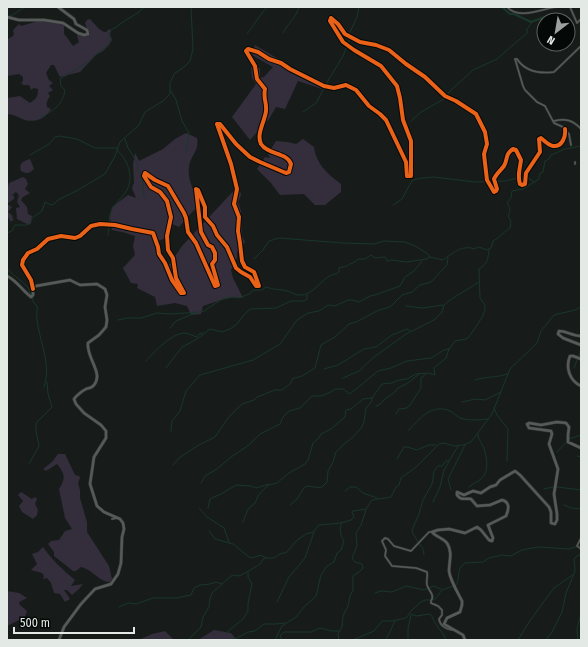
<svg xmlns="http://www.w3.org/2000/svg" width="588" height="647" font-family="'Fira Sans Condensed',sans-serif">
<style>
.green{fill:#342d3c}
.lines{fill:none;stroke-linecap:round;stroke-linejoin:round}
.stream{stroke:#19372a;stroke-width:1}
.canal{stroke:#19372a;stroke-width:2}
.minor-casing{stroke:#343735;stroke-width:2.5}
.tertiary-casing{stroke:#343735;stroke-width:3.5}
.minor{stroke:#565a58;stroke-width:1.5}
.tertiary{stroke:#565a58;stroke-width:2.5}
.cycleway-casing{stroke:#040806;stroke-width:6}
.cycleway{stroke:#ea6118;stroke-width:4}
</style>
<rect width="100%" height="100%" fill="#171c1a"/>
<path class="green" d="M 90,19 L 99,29 L 104,32 L 106,32 L 109,29 L 111,31 L 110,34 L 112,40 L 109,45 L 103,51 L 96,55 L 80,72 L 60,77 L 54,65 L 51,65 L 46,73 L 49,80 L 53,83 L 49,86 L 53,90 L 48,93 L 50,96 C 47,100 46,103 47,107 L 51,109 C 46,118 36,123 25,120 C 19,118 14,114 7,114 L 7,98 L 20,96 L 30,103 C 36,99 38,97 38,89 L 34,88 L 31,90 L 29,85 L 23,85 L 22,83 L 20,84 L 23,81 L 23,77 L 19,74 L 7,76 L 7,40 L 14,35 L 13,30 L 19,24 L 21,26 L 42,20 L 64,24 L 64,34 C 68,38 70,42 73,46 L 79,42 L 77,36 L 78,34 L 88,36 L 90,33 L 86,26 L 85,23 L 87,20 Z
M 255,45 L 300,72 L 324,82 L 322,89 L 298,81 L 285,109 L 276,107 L 269,119 L 250,140 L 232,117 L 256,84 L 252,78 L 251,67 L 260,68 L 260,78 L 264,77 L 273,67 L 252,55 Z
M 186,133 L 197,138 C 199,149 194,152 190,162 C 185,178 195,193 202,207 L 194,210 L 179,227 L 172,224 L 169,237 L 158,241 L 161,254 L 169,265 L 182,246 L 239,185 L 241,195 L 238,202 L 241,211 L 242,236 L 245,242 L 237,252 L 237,258 L 231,270 L 233,278 L 243,298 C 229,296 216,302 203,306 L 201,314 L 191,315 L 187,306 L 175,303 L 157,306 L 155,297 L 137,288 L 138,284 L 131,283 L 123,268 L 135,255 L 133,246 L 135,236 L 122,232 L 112,230 L 110,217 L 112,207 L 128,195 L 136,198 L 132,188 L 134,183 L 133,164 L 135,153 L 139,161 L 163,149 L 175,139 Z
M 303,139 L 314,147 C 316,164 328,174 341,184 L 341,192 L 325,205 L 315,205 L 304,194 L 280,195 L 271,183 L 257,169 L 265,157 L 270,158 L 268,154 L 276,141 L 287,142 L 296,144 Z
M 30,159 L 34,169 C 29,174 27,174 21,171 C 18,163 24,161 30,159 Z
M 23,177 L 26,179 L 28,184 L 25,189 L 30,193 L 23,197 L 21,200 L 27,207 L 28,214 L 32,216 L 31,223 L 29,225 L 17,219 L 16,208 L 20,207 L 17,202 L 19,195 L 16,192 L 12,195 L 14,196 L 14,199 L 7,204 L 12,207 L 8,212 L 13,216 L 12,218 L 14,219 L 11,222 L 7,216 L 7,190 L 9,183 Z
M 58,454 L 65,454 L 75,475 L 79,476 L 80,478 L 78,483 L 80,490 L 80,498 L 87,522 L 87,532 L 109,566 L 112,579 L 110,582 C 99,582 92,569 81,567 L 76,571 L 73,571 L 54,556 L 54,552 L 48,544 L 51,541 L 59,540 L 65,531 L 72,529 L 65,518 L 59,489 C 66,478 65,474 57,464 L 46,471 L 43,469 L 52,462 Z
M 21,492 L 32,499 L 35,497 L 37,499 L 35,504 L 38,510 L 37,515 L 33,519 L 22,512 L 19,506 L 23,501 L 18,495 Z
M 43,547 C 52,560 63,570 75,580 L 71,586 L 83,584 L 79,589 L 72,595 L 67,590 L 64,590 L 70,599 L 65,602 L 60,594 L 54,593 L 51,583 L 47,578 L 43,579 L 44,576 L 42,573 L 31,570 L 37,564 L 32,554 L 38,552 Z
M 7,591 L 19,593 L 27,598 L 19,602 L 20,605 L 27,611 L 25,617 L 7,626 Z
M 214,630 L 231,633 L 235,638 L 235,640 L 198,640 Z
M 165,631 L 174,640 L 142,640 L 141,639 L 152,634 Z"/>
<g class="lines">
<path class="stream" d="M 9,17 L 25,7
M 283,33 C 288,23 296,18 299,7
M 247,34 L 265,9 L 268,7
M 171,91 L 176,100 L 182,121 L 189,133 L 186,152
M 303,112 L 316,103 L 329,79 L 343,56 L 349,41 L 350,32 L 357,17 L 359,7
M 41,117 C 53,111 63,105 65,90 L 61,86 L 60,79 L 87,63 L 95,55 L 105,48 L 111,39 L 109,34 L 111,30 C 119,26 123,21 131,17 C 136,14 140,12 144,7
M 411,121 L 421,112 L 444,99 L 450,91 L 473,70 L 497,59 L 527,33 L 527,29 L 532,22
M 125,139 L 128,148 L 137,162 L 138,170 L 143,183 L 144,197
M 30,155 L 49,144 L 55,137 L 60,136 L 77,139 L 95,148 L 118,148
M 393,205 L 402,199 L 410,184 L 413,180 L 422,178 L 434,177 L 475,182 L 505,181 L 522,177 L 526,177 L 535,182
M 7,233 L 12,231 L 15,225 L 27,225 L 32,218 L 42,211 L 45,202 L 51,205 L 54,204 L 58,200 L 78,190 L 105,174 L 115,156 L 120,142 L 139,125 L 145,112 L 163,101 L 170,94 L 170,83 L 174,74 L 184,67 L 190,61 L 193,49 L 191,7
M 108,235 C 110,227 108,217 112,210 C 115,203 121,199 125,193 C 135,179 129,161 117,150
M 254,259 L 263,250 L 269,241 L 279,238 L 343,243 L 374,244 L 384,241 L 405,242 L 415,246 L 428,254 L 430,257
M 7,269 L 28,287 L 34,303 L 37,306 C 38,310 36,314 37,319 C 39,341 52,364 44,387
M 406,306 L 422,308 L 443,305
M 118,320 L 127,318 L 141,318 L 157,313 L 171,314 L 200,312 L 204,311 L 222,299 L 232,297 L 239,298 L 249,294 L 254,290 L 262,290 L 266,287 C 273,290 280,289 288,291 C 291,292 295,295 299,295 C 314,297 322,275 336,274 L 339,272 L 339,268 L 347,266 C 350,263 354,264 358,259 L 365,259 L 371,255 L 375,258 L 385,257 L 387,261 L 392,260 L 406,262 L 426,259 L 430,257 L 443,260 C 452,254 462,244 474,249 L 479,247 L 487,250 L 491,248 L 493,241 C 500,238 503,232 510,228 L 511,221 L 508,216 C 511,210 510,208 507,203 L 511,198 L 512,191 L 523,189 L 539,179 L 540,173 L 543,172 L 545,161 L 549,159 L 551,155 L 565,149 L 581,146
M 170,328 L 176,321 L 195,313
M 146,361 C 155,351 171,334 184,333 C 189,333 193,336 197,337 L 199,334 L 203,333
M 166,368 L 182,347 L 186,345 L 197,339 L 210,329 L 222,332 L 230,329 L 237,324 L 243,316 L 250,309 L 276,308 L 291,301 L 304,301 L 307,299 L 307,295
M 574,368 L 580,353 L 581,346
M 324,369 L 338,365 L 364,349 L 376,347 L 392,335 L 407,329 L 410,331
M 343,378 L 359,371 L 374,357 L 406,334 L 434,320 L 442,312 L 444,305 L 450,300 L 479,282
M 475,380 C 486,376 497,378 507,374
M 462,402 L 476,399 L 485,400 L 501,392
M 376,406 L 379,405 L 385,399 L 395,392 L 398,388 L 408,383 L 419,374
M 494,408 L 497,415 L 508,429 L 507,461
M 396,414 L 399,409 L 407,408 L 410,405 L 421,388 L 421,378 L 426,374
M 171,431 L 172,421 L 180,411 L 186,391 L 200,375 L 253,360 L 280,344 L 297,320 L 308,313 L 319,311 L 328,305 L 335,306 L 348,300 L 352,300 L 359,302 L 370,296 L 375,295 L 400,286 L 405,277 L 414,271 L 422,261
M 408,431 C 419,419 432,403 450,411 C 453,412 456,416 460,418 C 469,421 479,420 488,419
M 557,452 L 569,439 L 581,435
M 577,456 L 581,457
M 397,459 L 404,447 L 408,447 L 417,450 L 429,445 L 436,445
M 29,464 L 39,446 L 36,431 L 36,423 L 52,407 L 48,394 L 47,382
M 173,465 L 179,458 L 197,446 L 215,437 L 228,418 L 242,404 L 254,400 L 257,397 L 275,390 L 282,390 L 291,383 L 292,379 L 302,376 L 315,368 L 321,345 L 335,337 L 349,324 L 356,322 L 379,310 L 387,308 L 391,306 L 402,295 L 412,292 L 420,285 L 431,282 L 447,265 L 448,257
M 201,483 L 205,476 L 217,469 L 231,457 L 249,445 L 260,434 L 280,424 L 283,417 L 289,411 L 300,408 L 312,396 L 321,396 L 331,392 L 335,389 L 343,389 L 350,394 L 378,371 L 391,368 L 407,361 L 431,358 L 444,350 L 449,349
M 469,487 C 473,483 478,482 482,478 C 489,471 487,457 484,448 C 482,443 478,440 478,434
M 557,487 L 581,490
M 544,489 L 553,487
M 451,490 L 448,479 L 465,445
M 345,491 L 350,487 L 356,487 L 363,493 L 377,498
M 433,502 L 440,487 L 444,470 L 458,446
M 290,505 L 297,499 L 304,488 L 307,486 L 321,488 L 327,482 L 328,471 L 333,462 L 336,452 L 343,445 L 353,437 L 362,427 L 364,422 L 366,408 L 372,401 L 372,398
M 564,505 L 571,508 L 581,509
M 199,508 L 207,517 L 224,528 L 229,542
M 208,508 L 210,499 L 212,498 L 221,494 L 236,485 L 251,486 L 256,488 L 269,484
M 243,522 L 248,509 L 255,503 L 258,496 L 266,487 L 269,485 L 277,483 L 289,473 L 305,464 L 308,460 L 313,443 L 319,438 L 321,434 L 331,429 L 345,417 L 346,410 L 351,409 L 363,399 L 372,398 L 382,384 L 392,383 L 399,380 L 407,379 L 416,374 L 428,373 L 435,375 L 434,368 L 446,358 L 449,349 L 455,341 L 466,339 L 469,337 L 483,316 L 485,309 L 485,305 L 480,298 L 479,272 L 479,269 C 488,263 488,259 489,249
M 209,531 L 215,539 L 233,544 L 249,557 L 252,558 L 261,555 L 266,558
M 424,555 L 423,549 L 413,534 L 412,530 L 419,514 L 423,500 L 432,484 L 434,471 L 438,466 L 442,466 L 446,461 L 449,461
M 456,585 C 461,578 455,570 465,563 L 483,562 L 489,558 L 502,555 L 511,556 L 522,550 L 538,547 L 569,549 L 581,545
M 375,593 L 381,591 L 392,592 L 406,586 L 424,590 L 434,586 L 441,589
M 277,602 L 289,577 L 305,558 L 314,532
M 119,607 L 128,603 L 136,604 L 153,598 L 176,598 L 191,595 L 194,588 L 200,585 L 210,584 L 216,582 L 222,584
M 411,614 L 416,616 L 430,614 C 433,617 434,622 437,626 C 440,630 444,634 446,640
M 226,633 L 243,619 L 248,611 L 248,603 L 252,584 L 248,577 L 248,573
M 189,639 L 201,627 L 203,617 L 209,607 L 210,599 L 212,593 L 231,576 L 235,575 L 239,576 L 249,571 L 260,564 L 264,558 L 274,558 L 280,554 L 287,552 L 296,541 L 306,534 L 313,532 L 319,525 L 341,523 L 351,520 L 354,517 L 352,512 L 353,511 L 366,509 L 372,500 L 391,497 L 396,487 L 399,485 L 401,478 L 416,467 L 439,444 L 444,443 L 454,446 L 463,445 L 471,442 L 492,414 L 510,369 L 537,343 L 541,331 L 554,315 L 575,310 L 581,307
M 230,640 L 237,638 L 248,632 L 255,631 L 264,624 L 276,624 L 285,623
M 275,640 L 282,626 L 296,617 L 304,607 L 316,596 L 321,575 L 327,566 L 334,562 L 337,553 L 341,550 L 344,541 C 340,535 339,529 342,522
M 282,640 L 280,636 L 284,632 L 311,632 L 320,628 L 332,631 L 339,631
M 339,640 L 338,634 L 342,627 L 343,616 L 348,606 L 350,596 L 353,590 L 353,576 L 360,571 L 363,568 L 362,564 L 355,562 L 352,558 L 357,546 L 356,533 L 361,525 L 366,510
M 353,640 L 374,631 L 382,621 L 392,621 L 406,618 L 412,610 L 421,602 L 425,600 L 433,600 L 436,598 L 442,590 L 453,586
M 386,640 L 395,621
M 408,640 L 408,629 L 411,615
M 517,640 L 520,637 L 529,622 L 554,588 L 574,574
M 546,640 L 552,632 L 562,612 L 566,593 L 575,571 L 574,559 L 578,555 L 581,555
M 578,640 L 577,629 L 581,614"/>
<path class="canal" d="M 502,7 L 510,14 L 514,14 L 531,22 L 547,16"/>
<g class="minor-casing">
<path id="minor" d="M 507,7 C 519,20 542,9 556,7
M 570,7 L 577,23 L 581,19
M 554,121 C 565,118 573,120 581,129
M 571,145 L 569,134 L 563,127 L 554,123 L 545,106 L 537,102 L 525,90 L 523,86 L 515,59 L 517,59 C 525,71 539,74 554,72 L 581,46
M 575,162 L 575,164
M 33,289 L 31,280 L 22,265 L 23,260 L 28,253 L 37,249 L 48,239 L 61,236 L 75,238 L 80,236 L 91,226 L 100,224 L 115,225 L 132,229 L 153,233 L 158,247 L 159,254 L 165,263 L 172,280 L 181,293 L 184,293 L 176,278 L 173,258 L 168,250 L 167,236 L 171,217 L 167,201 L 160,192 L 151,187 L 144,176 L 145,173 L 155,180 L 168,186 L 184,213 L 186,218 L 188,232 L 196,243 L 215,286 L 218,285 L 212,264 L 215,260 L 215,253 L 212,247 L 208,245 L 201,232 L 196,189 L 198,190 L 205,207 L 205,217 L 213,226 L 217,235 L 227,247 L 236,268 L 241,272 L 250,277 L 256,286 L 259,286 L 254,272 L 245,267 L 242,261 L 240,243 L 238,231 L 239,217 L 234,204 L 237,189 L 231,164 L 217,124 L 220,124 L 236,144 L 250,157 L 260,162 L 286,173 L 289,172 L 291,164 C 287,152 268,155 261,144 C 256,134 265,121 266,111 C 267,102 263,100 265,89 L 257,79 L 255,66 L 246,51 L 248,49 L 258,52 L 269,59 L 281,63 L 290,69 L 324,86 L 334,88 L 346,85 L 356,90 L 369,106 L 380,114 L 386,120 L 406,162 L 407,176 L 411,176 L 411,141 L 403,120 L 400,98 L 397,86 L 381,66 L 354,50 L 343,42 L 330,21 L 331,18 L 338,24 L 345,34 L 360,42 L 376,45 L 389,50 L 406,64 L 425,77 L 445,96 L 456,101 L 476,114 L 485,132 L 487,144 L 484,154 L 485,163 L 487,180 L 494,192 L 496,191 L 497,189 L 494,179 C 496,174 501,170 504,166 C 508,159 505,154 513,149 L 516,150 L 521,160 C 520,169 517,175 520,184 L 522,185 L 525,184 L 526,173 L 540,152 L 539,139 L 541,138 C 545,141 548,145 553,146 C 562,147 566,137 565,129
M 112,519 L 117,518
M 432,532 L 429,532 L 411,551 L 394,546 L 388,539 L 385,538 L 382,541 L 386,550 L 385,556 L 392,566 L 416,568 L 427,572 C 428,576 426,581 427,585 C 429,592 435,594 431,601 L 431,603 L 438,606 L 442,610 L 442,615 L 439,619 C 440,626 446,629 453,630
M 581,538 L 577,546 L 581,549"/>
</g>
<g class="tertiary-casing">
<path id="tertiary" d="M 7,17 L 19,20 L 44,20 L 63,23 L 78,33 L 84,35 L 88,34 L 87,30 L 76,24 L 74,19 L 58,7
M 7,276 C 16,280 22,290 31,297 L 33,295 L 33,289 L 36,286 L 70,280 L 80,285 L 97,284 L 105,289 L 107,295 L 105,307 L 107,320 L 106,327 L 99,335 L 88,343 C 86,358 104,373 94,385 C 92,388 89,388 86,389 C 82,391 76,396 74,399 L 76,404 L 84,413 L 101,425 L 106,431 L 106,438 L 94,457 L 90,484 L 97,506 L 104,512 L 120,519 L 123,523 L 124,529 L 122,537 L 121,563 L 118,574 L 111,584 L 95,589 L 81,604 L 64,627 L 59,640
M 581,336 C 573,336 566,331 559,331 L 558,334 L 563,338 L 581,345
M 581,359 L 573,356 L 570,356 C 565,368 570,381 581,386
M 465,640 L 463,635 L 444,624 L 447,618 L 460,612 L 462,605 L 462,601 C 458,593 450,580 449,571 C 449,562 453,552 447,543 C 443,538 436,537 432,532 L 438,530 L 449,529 L 465,533 L 477,527 L 481,530 L 489,540 L 492,541 L 493,538 L 488,525 L 506,516 C 509,509 510,502 502,500 L 490,505 L 477,506 L 471,499 C 465,498 461,501 457,495 L 457,492 L 464,495 L 473,491 L 481,493 L 490,487 L 496,485 L 500,480 L 515,471 L 520,475 L 549,507 L 551,512 L 551,523 L 555,524 L 557,520 L 557,514 L 554,494 L 558,469 L 549,444 L 552,434 L 551,431 L 529,428 L 527,424 L 529,423 L 541,425 L 557,422 L 566,423 L 569,427 L 568,435 L 568,442 L 581,448"/>
</g>
<use href="#minor" class="minor"/>
<use href="#tertiary" class="tertiary"/>
<g class="cycleway-casing">
<path id="cycleway" d="M 33,289 L 31,280 L 22,265 L 23,260 L 28,253 L 37,249 L 48,239 L 61,236 L 75,238 L 80,236 L 91,226 L 100,224 L 115,225 L 132,229 L 153,233 L 158,247 L 159,254 L 165,263 L 172,280 L 181,293 L 184,293 L 176,278 L 173,258 L 168,250 L 167,236 L 171,217 L 167,201 L 160,192 L 151,187 L 144,176 L 145,173 L 155,180 L 168,186 L 184,213 L 186,218 L 188,232 L 196,243 L 215,286 L 218,285 L 212,264 L 215,260 L 215,253 L 212,247 L 208,245 L 201,232 L 196,189 L 198,190 L 205,207 L 205,217 L 213,226 L 217,235 L 227,247 L 236,268 L 241,272 L 250,277 L 256,286 L 259,286 L 254,272 L 245,267 L 242,261 L 240,243 L 238,231 L 239,217 L 234,204 L 237,189 L 231,164 L 217,124 L 220,124 L 236,144 L 250,157 L 260,162 L 286,173 L 289,172 L 291,164 C 287,152 268,155 261,144 C 256,134 265,121 266,111 C 267,102 263,100 265,89 L 257,79 L 255,66 L 246,51 L 248,49 L 258,52 L 269,59 L 281,63 L 290,69 L 324,86 L 334,88 L 346,85 L 356,90 L 369,106 L 380,114 L 386,120 L 406,162 L 407,176 L 411,176 L 411,141 L 403,120 L 400,98 L 397,86 L 381,66 L 354,50 L 343,42 L 330,21 L 331,18 L 338,24 L 345,34 L 360,42 L 376,45 L 389,50 L 406,64 L 425,77 L 445,96 L 456,101 L 476,114 L 485,132 L 487,144 L 484,154 L 485,163 L 487,180 L 494,192 L 496,191 L 497,189 L 494,179 C 496,174 501,170 504,166 C 508,159 505,154 513,149 L 516,150 L 521,160 C 520,169 517,175 520,184 L 522,185 L 525,184 L 526,173 L 540,152 L 539,139 L 541,138 C 545,141 548,145 553,146 C 562,147 566,137 565,129"/>
</g>
<use href="#cycleway" class="cycleway"/>
</g>
<rect width="588" height="647" fill="none" stroke="#e3eae6" stroke-width="16"/>
<g transform="translate(556 32) rotate(211)"><circle r="19" fill="#040806" stroke="#5d6260"/>
<path d="M0-3L7 15L0 10L-7 15Z" fill="#9ca29f"/>
<text y="-6" font-size="11" font-weight="bold" text-anchor="middle" fill="#e3eae6">N</text>
</g>
<path d="M14 627v6h120v-6" fill="none" stroke="#e3eae6" stroke-width="2"/>
<text x="20" y="627" font-size="12" fill="#e3eae6" stroke="#040806" stroke-width="3" paint-order="stroke">500 m</text>
</svg>
